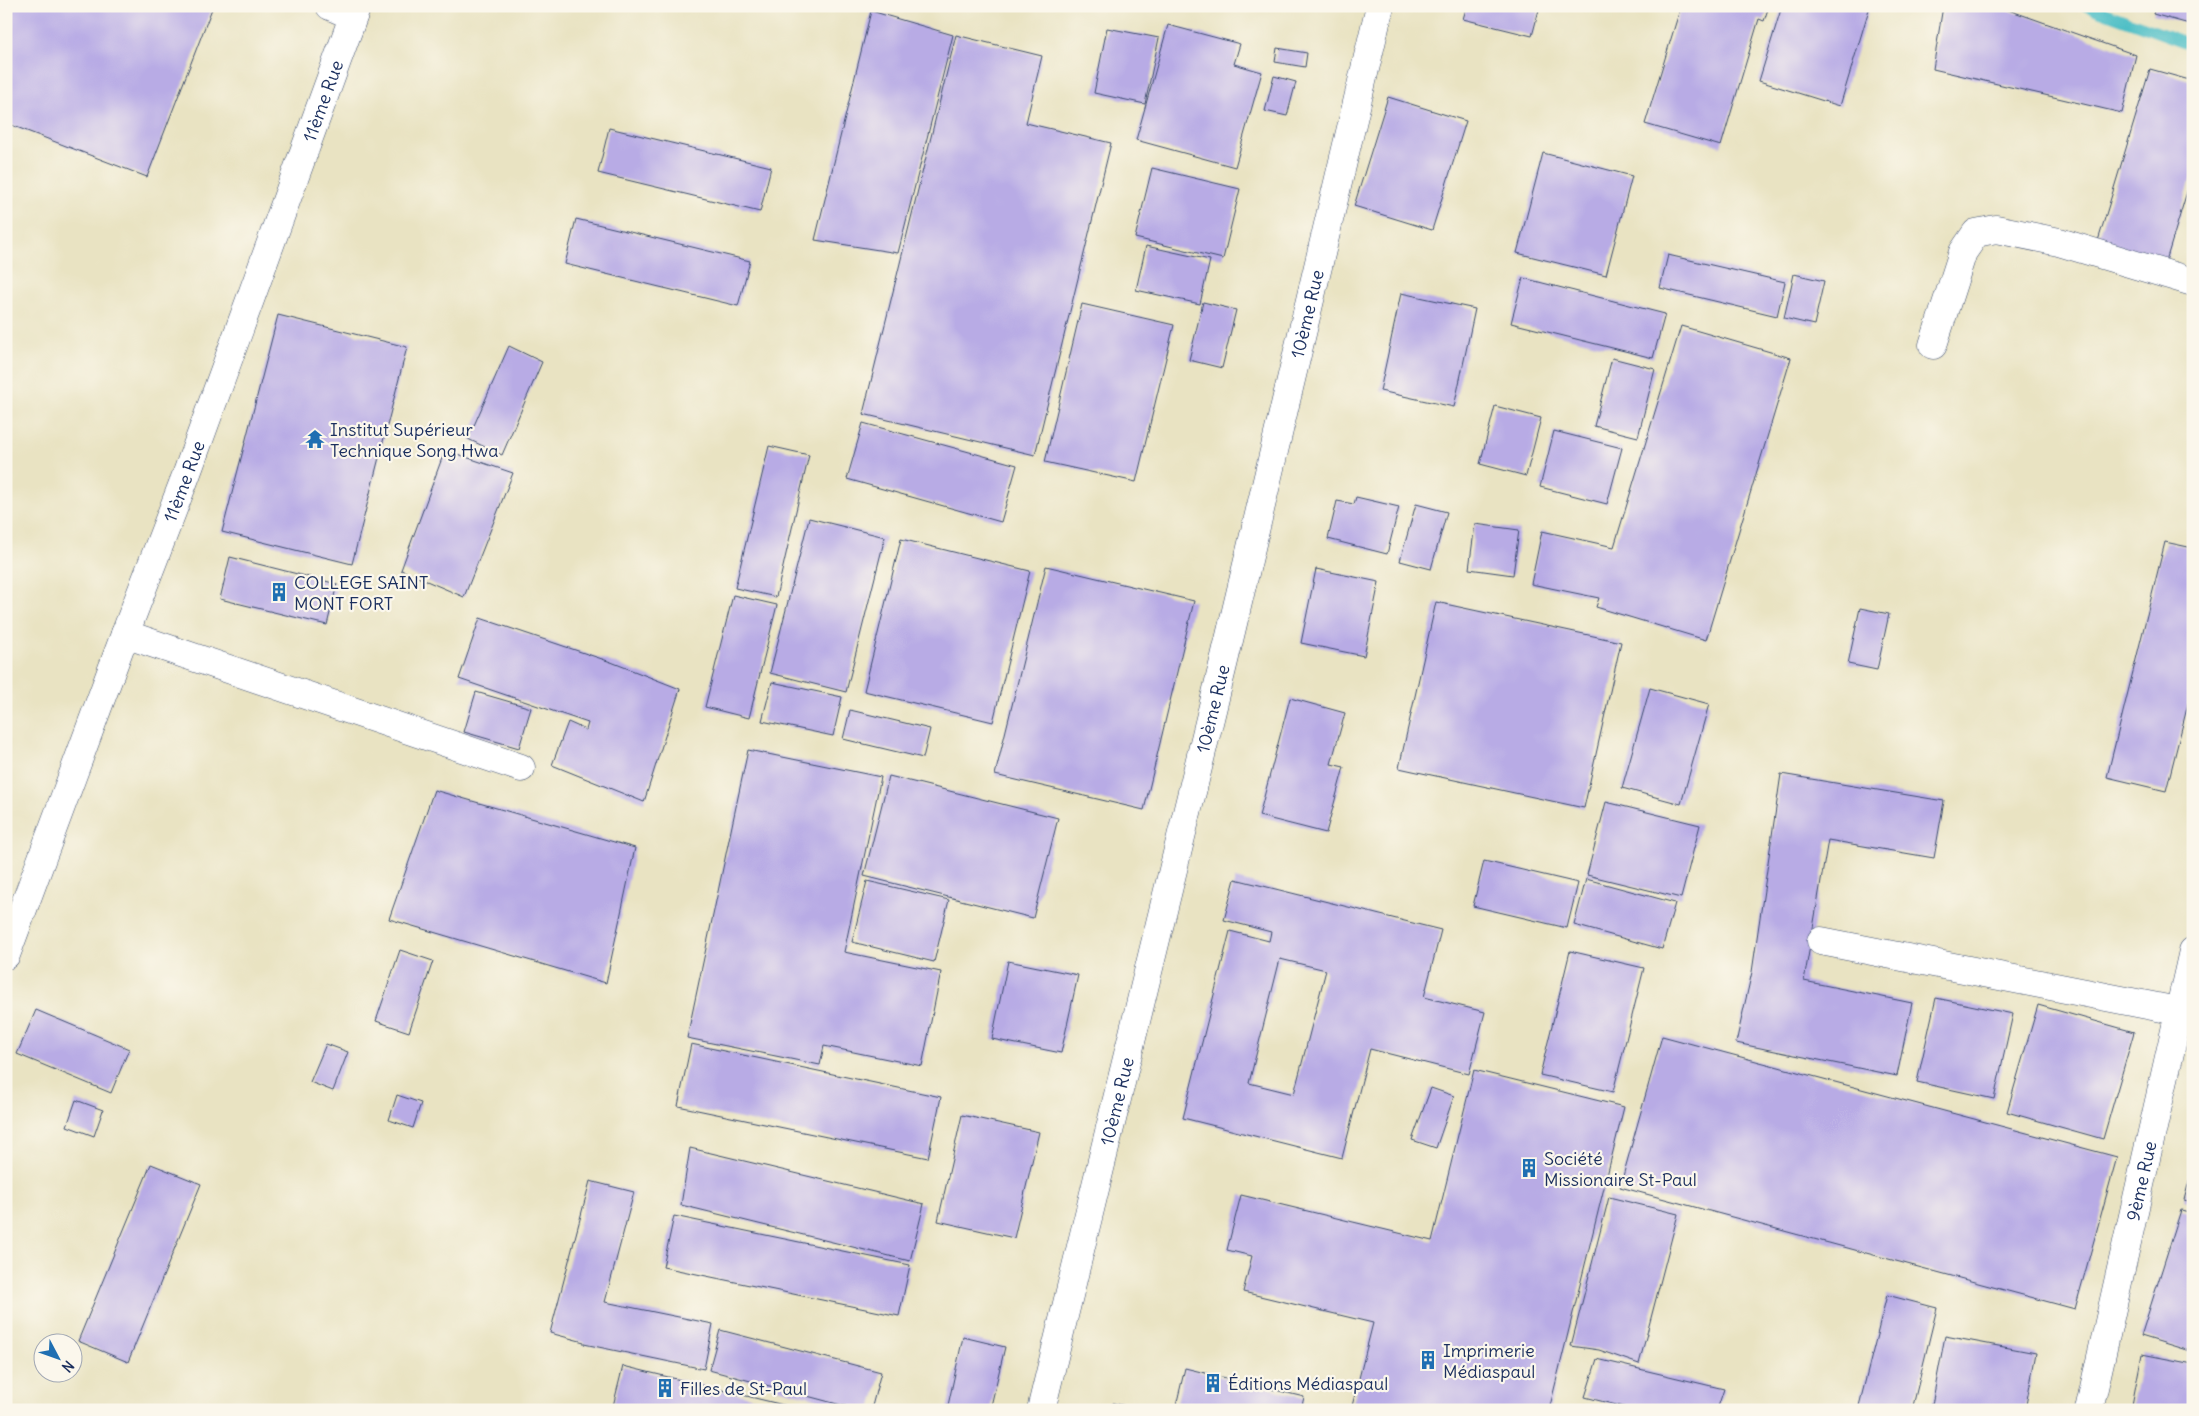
<svg xmlns="http://www.w3.org/2000/svg" width="2199" height="1416" font-family="Delius,sans-serif">
<style>
.lines{fill:none;stroke-linecap:round;stroke-linejoin:round}
.stream{stroke:#50bfc6;stroke-width:11}
.building{fill:#b8abe5;fill-rule:evenodd}
.minor-casing{stroke:#3a4a6d;stroke-width:29}
.minor{stroke:#fff;stroke-width:28}
.labels{text-anchor:middle;dominant-baseline:central;stroke-width:4.5;stroke-linejoin:round;paint-order:stroke}
.street-label{font-size:18px;fill:#1b2f5e;stroke:#fbf7ec}
.poi-label{font-size:18px;fill:#1b2f5e;stroke:#fbf7ec;text-anchor:start}
</style>
<rect width="100%" height="100%" fill="#fbf7ec"/>
<filter id="ink" filterUnits="userSpaceOnUse"><feTurbulence type="fractalNoise" baseFrequency=".02" numOctaves="2"/><feDisplacementMap in="SourceGraphic" scale="10" xChannelSelector="R" yChannelSelector="G"/><feConvolveMatrix kernelMatrix="1 2 1 2 8 2 1 2 1" color-interpolation-filters="sRGB"/></filter>
<filter id="wash" filterUnits="userSpaceOnUse"><feTurbulence type="fractalNoise" baseFrequency=".0096" numOctaves="4" result="noise"/><feDisplacementMap in="SourceGraphic" scale="20" xChannelSelector="R" yChannelSelector="G"/><feGaussianBlur stdDeviation="1.12" result="paint"/><feColorMatrix in="noise" values="0 0 0 0 0 0 0 0 0 0 0 0 0 0 0 0 0 1.4 0 .05"/><feComposite in="paint" operator="in"/></filter>
<g filter="url(#wash)">
<rect width="100%" height="100%" fill="#e9e3c2"/>
<g class="lines">
<path class="stream" d="M 2086,6 L 2193,45"/>
</g>
<g id="blocks">
<path class="building" d="M 6,6 L 213,6 L 147,177 L 6,123 Z
M 1467,6 L 1540,6 L 1532,36 L 1463,19 Z
M 1681,6 L 1769,6 L 1764,21 L 1759,19 L 1721,146 L 1645,124 Z
M 1782,6 L 1870,6 L 1840,106 L 1759,81 Z
M 1943,6 L 1997,6 L 2136,55 L 2122,113 L 1933,69 Z
M 2156,6 L 2193,6 L 2193,25 L 2153,14 Z
M 871,11 L 953,35 L 898,253 L 815,240 Z
M 1168,25 L 1240,44 L 1234,64 L 1262,72 L 1235,167 L 1136,140 Z
M 1107,28 L 1159,38 L 1145,104 L 1094,93 Z
M 956,35 L 1042,56 L 1026,123 L 1111,143 L 1035,455 L 863,414 Z
M 1277,48 L 1307,53 L 1305,67 L 1275,62 Z
M 2150,69 L 2193,81 L 2193,172 L 2166,261 L 2098,241 Z
M 1274,76 L 1296,82 L 1287,116 L 1265,111 Z
M 1388,97 L 1466,121 L 1432,230 L 1354,206 Z
M 609,128 L 771,167 L 760,212 L 598,173 Z
M 1543,153 L 1632,176 L 1606,275 L 1517,253 Z
M 1152,168 L 1240,189 L 1223,259 L 1135,238 Z
M 576,219 L 750,261 L 738,306 L 565,264 Z
M 1146,246 L 1210,260 L 1200,304 L 1136,290 Z
M 1668,255 L 1785,282 L 1777,316 L 1660,288 Z
M 1794,274 L 1824,281 L 1814,325 L 1784,318 Z
M 1523,278 L 1665,314 L 1653,358 L 1511,323 Z
M 1401,293 L 1475,309 L 1454,407 L 1380,391 Z
M 1203,302 L 1236,310 L 1222,368 L 1189,360 Z
M 1082,304 L 1174,325 L 1136,482 L 1045,462 Z
M 278,315 L 407,347 L 352,564 L 222,532 Z
M 1681,326 L 1791,358 L 1706,640 L 1596,607 L 1599,598 L 1531,584 L 1542,531 L 1614,547 Z
M 509,346 L 542,362 L 502,455 L 468,439 Z
M 1612,358 L 1655,369 L 1638,437 L 1594,426 Z
M 1495,406 L 1541,418 L 1526,476 L 1480,464 Z
M 863,423 L 1017,465 L 1001,522 L 847,479 Z
M 1554,431 L 1622,448 L 1607,504 L 1540,487 Z
M 769,446 L 809,455 L 776,597 L 735,588 Z
M 445,450 L 513,473 L 464,597 L 401,570 Z
M 1356,497 L 1399,507 L 1387,554 L 1328,539 L 1337,501 L 1354,504 Z
M 1416,504 L 1447,512 L 1431,569 L 1400,561 Z
M 809,518 L 885,537 L 846,692 L 770,673 Z
M 1475,524 L 1519,530 L 1513,575 L 1469,569 Z
M 901,539 L 1030,571 L 993,722 L 864,691 Z
M 2165,542 L 2193,548 L 2193,684 L 2166,791 L 2107,777 Z
M 230,557 L 337,584 L 327,625 L 220,599 Z
M 1046,566 L 1194,601 L 1144,810 L 995,775 Z
M 1316,569 L 1379,582 L 1364,656 L 1301,643 Z
M 733,595 L 777,605 L 749,718 L 705,707 Z
M 1436,602 L 1621,642 L 1584,808 L 1399,768 Z
M 1860,608 L 1889,614 L 1877,670 L 1848,664 Z
M 480,618 L 611,662 L 680,689 L 644,802 L 552,765 L 568,722 L 586,730 L 588,723 L 459,679 Z
M 772,682 L 842,697 L 833,736 L 762,721 Z
M 1650,688 L 1709,704 L 1681,804 L 1622,788 Z
M 476,692 L 531,708 L 519,748 L 464,732 Z
M 1290,698 L 1345,713 L 1331,764 L 1344,767 L 1326,833 L 1259,816 Z
M 850,710 L 930,729 L 923,758 L 843,739 Z
M 748,750 L 881,777 L 844,952 L 941,972 L 922,1066 L 824,1046 L 820,1065 L 687,1038 Z
M 1781,774 L 1944,801 L 1934,858 L 1828,840 L 1804,981 L 1912,1003 L 1897,1076 L 1736,1043 L 1752,972 Z
M 889,776 L 1058,818 L 1033,918 L 864,876 Z
M 434,790 L 635,848 L 606,983 L 389,919 Z
M 1606,802 L 1700,825 L 1681,898 L 1587,875 Z
M 1484,861 L 1578,883 L 1567,928 L 1473,906 Z
M 1235,879 L 1441,930 L 1424,997 L 1485,1012 L 1469,1074 L 1370,1049 L 1342,1158 L 1183,1118 L 1230,931 L 1269,941 L 1271,932 L 1224,920 ZM 1280,959 L 1326,970 L 1294,1094 L 1249,1083 Z
M 1586,879 L 1675,903 L 1662,949 L 1574,925 Z
M 867,881 L 949,900 L 934,962 L 852,942 Z
M 400,950 L 433,961 L 409,1032 L 376,1021 Z
M 1570,951 L 1644,968 L 1613,1092 L 1540,1075 Z
M 1008,961 L 1078,975 L 1061,1053 L 992,1039 Z
M 1936,998 L 2013,1014 L 1994,1099 L 1917,1082 Z
M 2038,1005 L 2134,1032 L 2103,1139 L 2007,1112 Z
M 36,1010 L 129,1049 L 111,1093 L 17,1054 Z
M 1662,1036 L 2117,1157 L 2075,1309 L 1620,1187 Z
M 326,1044 L 348,1052 L 333,1091 L 310,1082 Z
M 691,1044 L 941,1097 L 928,1158 L 678,1106 Z
M 1474,1070 L 1624,1107 L 1549,1410 L 1351,1410 L 1373,1323 L 1243,1292 L 1252,1256 L 1227,1250 L 1241,1195 L 1432,1241 Z
M 1431,1088 L 1454,1096 L 1436,1148 L 1412,1140 Z
M 397,1095 L 421,1103 L 413,1128 L 389,1120 Z
M 76,1100 L 103,1110 L 94,1136 L 67,1126 Z
M 962,1115 L 1039,1132 L 1014,1238 L 938,1221 Z
M 690,1148 L 924,1204 L 910,1261 L 681,1205 Z
M 151,1164 L 201,1184 L 128,1362 L 78,1341 Z
M 2192,1170 L 2193,1170 L 2193,1202 L 2184,1200 Z
M 590,1181 L 634,1192 L 605,1302 L 713,1324 L 704,1369 L 584,1344 L 584,1342 L 550,1333 Z
M 1609,1197 L 1678,1214 L 1639,1364 L 1599,1350 L 1571,1346 Z
M 2181,1210 L 2193,1213 L 2193,1352 L 2141,1336 Z
M 674,1216 L 910,1265 L 899,1316 L 663,1267 Z
M 1887,1295 L 1937,1308 L 1912,1410 L 1858,1410 Z
M 720,1330 L 881,1372 L 871,1410 L 860,1410 L 709,1370 Z
M 1945,1336 L 2036,1353 L 2025,1410 L 1931,1410 Z
M 963,1337 L 1005,1347 L 990,1410 L 947,1410 Z
M 2142,1354 L 2193,1364 L 2193,1410 L 2131,1410 Z
M 1597,1359 L 1724,1389 L 1717,1410 L 1636,1410 L 1585,1397 Z
M 623,1366 L 800,1409 L 800,1410 L 612,1410 Z
M 1185,1368 L 1304,1397 L 1301,1410 L 1175,1410 Z
M 1113,1403 L 1139,1409 L 1139,1410 L 1111,1410 Z"/>
</g>
</g>
<g filter="url(#ink)">
<use href="#blocks" fill-opacity="0" stroke="#3a4a6d" stroke-width="1"/>
<g class="lines">
<g class="minor-casing">
<g id="minor">
<path d="M 330,6 L 353,16"/>
<path d="M 1933,345 L 1963,252 L 1976,233 L 1996,229 L 2059,242 L 2193,282"/>
<path d="M 125,634 L 521,768"/>
<path d="M 1821,941 L 2193,1014"/>
<path id="s1" d="M 6,955 L 125,634 L 187,473 L 357,6"/>
<path id="s2" d="M 1041,1410 L 1225,657 L 1380,6"/>
<path id="s3" d="M 2089,1410 L 2193,951"/>
</g>
</g>
<use href="#minor" class="minor"/>
</g>
</g>
<defs>
<g id="temple-bare" transform="scale(1.5)"><path d="M0-6L5-2H3V0L6.5 2.5H4V6H1.5V3h-3V6H-4V2.5H-6.5L-3 0V-2H-5Z" fill="#1f6fb2" stroke="#fbf7ec" stroke-width="2.5" paint-order="stroke"/></g>
<g id="building-bare" transform="scale(1.5)"><path d="M-4-6H4V6H1V3H-1V6H-4ZM-2.5-4.3h1.7v1.8h-1.7ZM.8-4.3h1.7v1.8H.8ZM-2.5-1h1.7V.8h-1.7ZM.8-1h1.7V.8H.8Z" fill="#1f6fb2" stroke="#fbf7ec" stroke-width="2.5" paint-order="stroke"/></g>
</defs>
<g fill-rule="evenodd">
<use href="#temple-bare" x="315" y="439"/>
<use href="#building-bare" x="279" y="592"/>
<use href="#building-bare" x="1529" y="1168"/>
<use href="#building-bare" x="1428" y="1360"/>
<use href="#building-bare" x="1213" y="1383"/>
<use href="#building-bare" x="665" y="1388"/>
</g>
<g class="labels">
<g class="street-label">
<text stroke="none"><textPath href="#s1" startOffset="911">11ème Rue</textPath></text>
<text stroke="none"><textPath href="#s2" startOffset="1128">10ème Rue</textPath></text>
<text stroke="none"><textPath href="#s1" startOffset="506">11ème Rue</textPath></text>
<text stroke="none"><textPath href="#s2" startOffset="722">10ème Rue</textPath></text>
<text stroke="none"><textPath href="#s2" startOffset="318">10ème Rue</textPath></text>
<text stroke="none"><textPath href="#s3" startOffset="235">9ème Rue</textPath></text>
</g>
<g class="poi-label">
<text x="330" y="429">Institut Supérieur<tspan x="330" dy="21">Technique Song Hwa</tspan></text>
<text x="294" y="582">COLLEGE SAINT<tspan x="294" dy="21">MONT FORT</tspan></text>
<text x="1544" y="1158">Société<tspan x="1544" dy="21">Missionaire St-Paul</tspan></text>
<text x="1443" y="1350">Imprimerie<tspan x="1443" dy="21">Médiaspaul</tspan></text>
<text x="1228" y="1383">Éditions Médiaspaul</text>
<text x="680" y="1388">Filles de St-Paul</text>
</g>
</g>
<rect width="2199" height="1416" fill="none" stroke="#fbf7ec" stroke-width="25"/>
<g transform="translate(58 1358) rotate(131)"><circle r="24" fill="#fbf7ec" stroke="#a1a7b3"/>
<path d="M0-4L9 19L0 12L-9 19Z" fill="#1f6fb2"/>
<text y="-8" font-size="14" font-weight="bold" text-anchor="middle" fill="#1b2f5e">N</text>
</g>
</svg>
